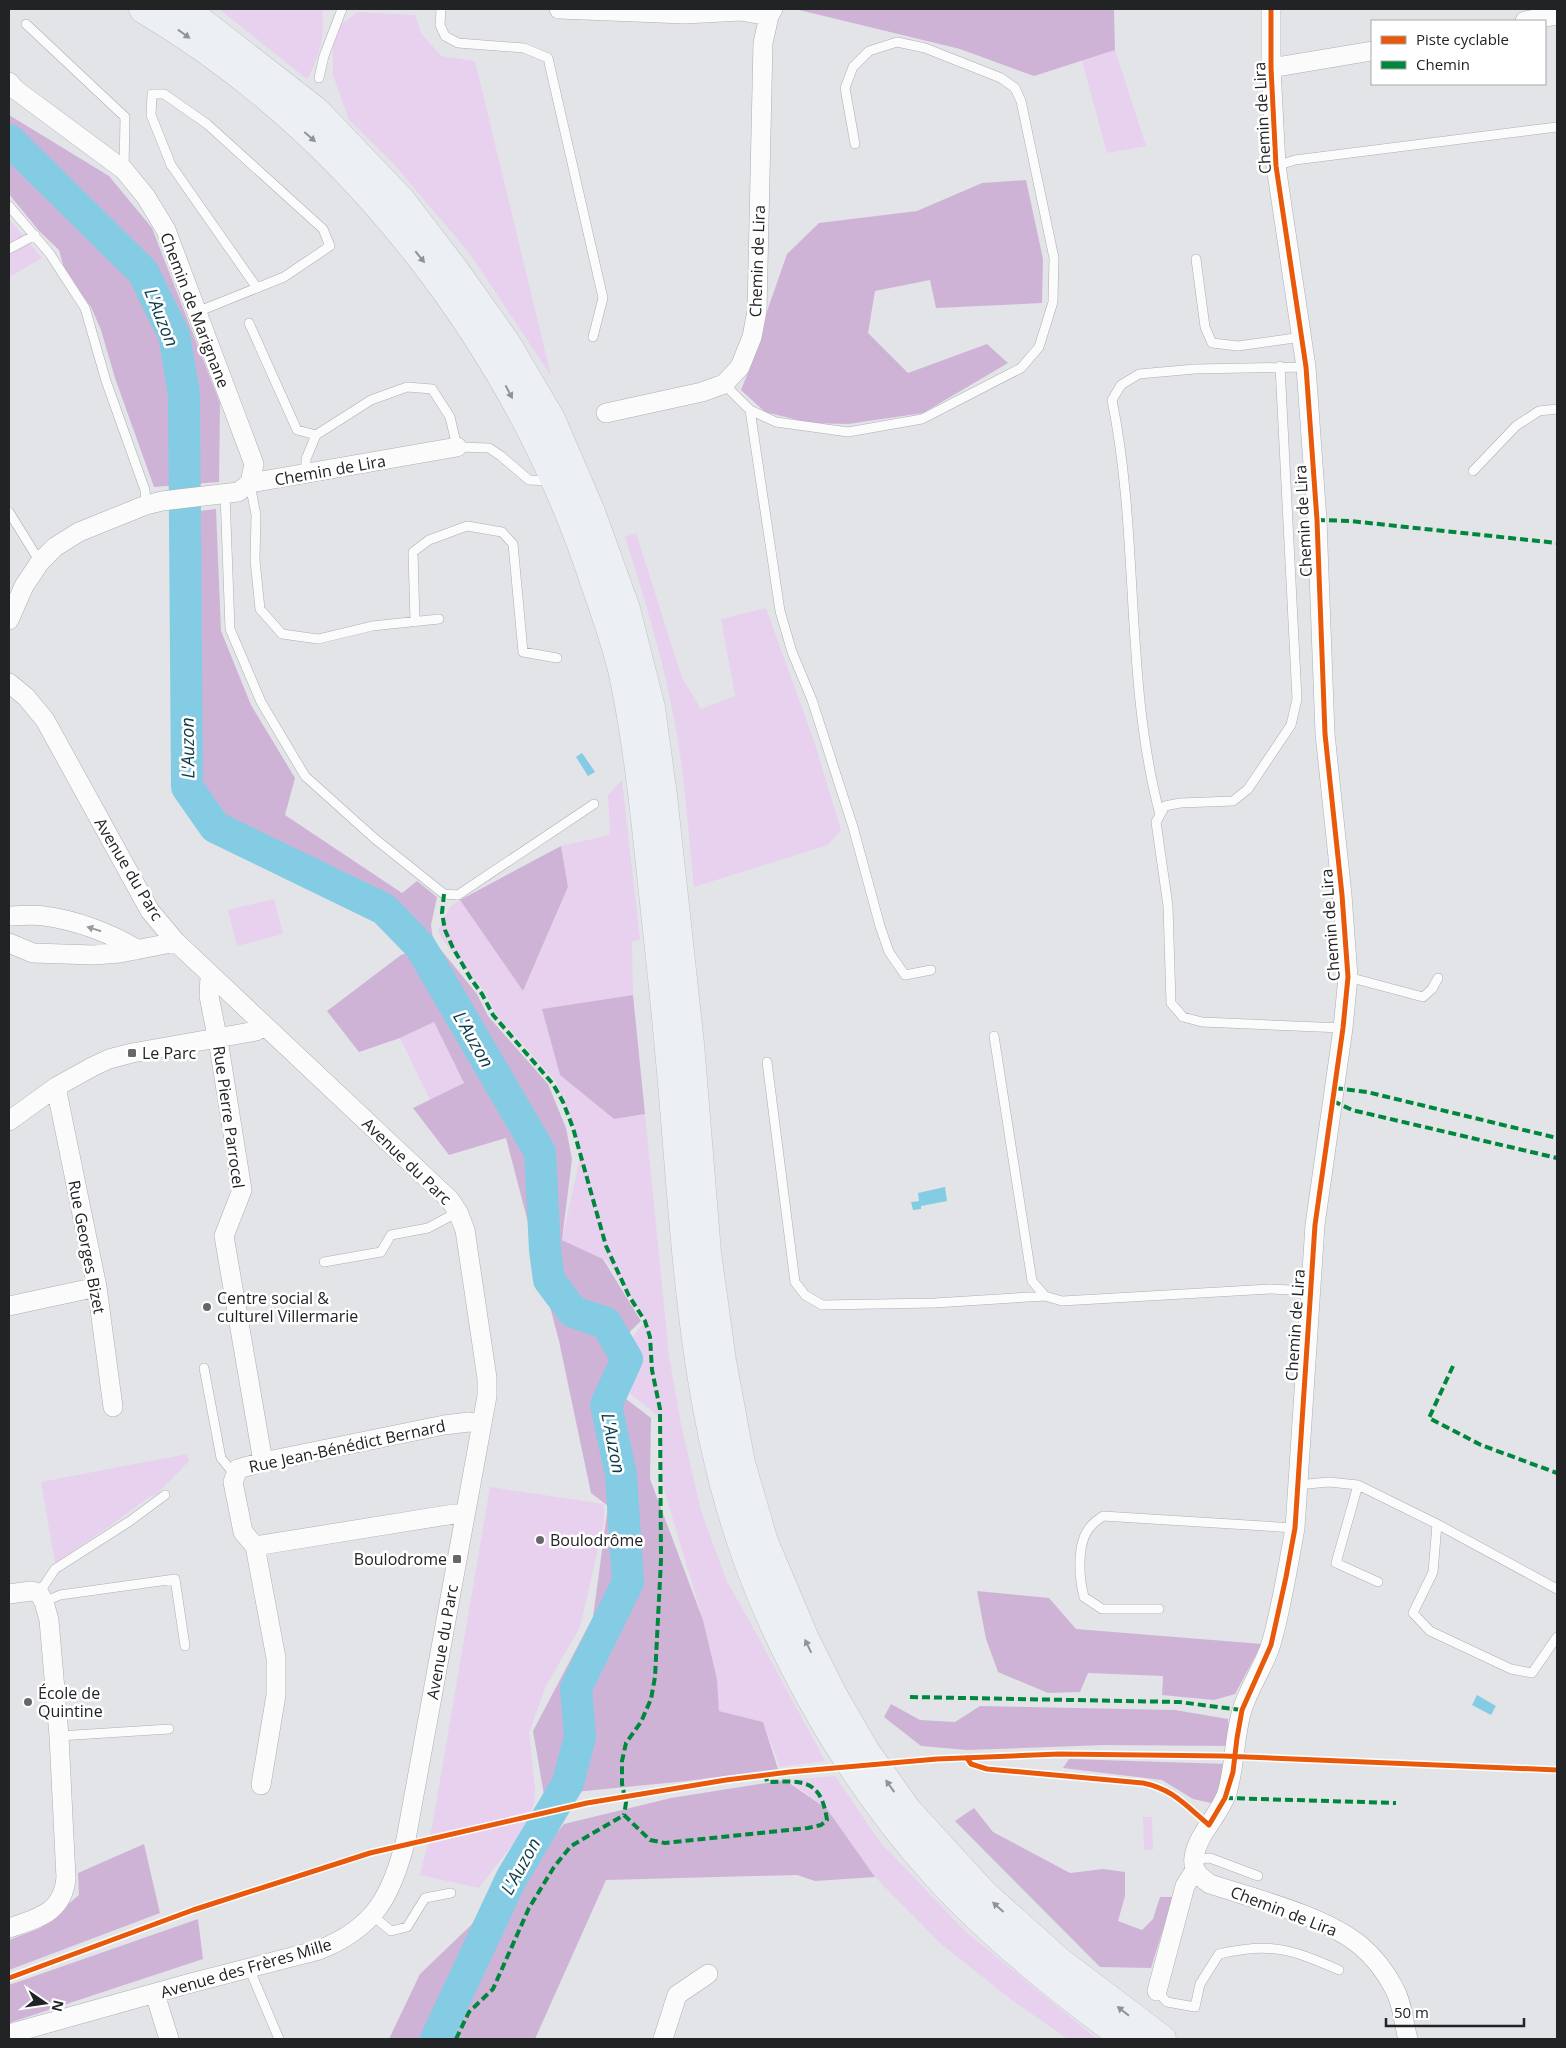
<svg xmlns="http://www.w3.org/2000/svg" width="1566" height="2048" font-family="'Open Sans',sans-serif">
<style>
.green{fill:#e8d1ef}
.forest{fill:#cfb3d7}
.water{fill:#83cce3}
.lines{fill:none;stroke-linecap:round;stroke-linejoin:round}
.river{stroke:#83cce3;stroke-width:32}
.lane-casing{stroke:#acaeb0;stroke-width:10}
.street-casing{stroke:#acaeb0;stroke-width:20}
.primary-casing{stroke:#c0c1c3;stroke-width:29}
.lane{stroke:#fbfbfc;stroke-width:9}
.street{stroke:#fbfbfc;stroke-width:19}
.primary{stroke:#ecf0f4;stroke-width:28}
.quiet{stroke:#00873e;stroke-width:4;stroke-dasharray:8 4;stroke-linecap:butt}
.cycleway-casing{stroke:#fff;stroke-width:8}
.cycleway{stroke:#e8590c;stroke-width:5}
.oneway{fill:#919497}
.oneway2{fill:#999a9b}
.poi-dot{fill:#656769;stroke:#fff;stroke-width:2}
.labels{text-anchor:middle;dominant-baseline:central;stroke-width:5;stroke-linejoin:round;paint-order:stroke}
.street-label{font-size:16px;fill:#222325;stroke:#fff}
.poi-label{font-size:16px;fill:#222325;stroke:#fff;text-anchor:start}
.water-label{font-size:18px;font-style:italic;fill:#0c3c49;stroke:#fff}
</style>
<rect width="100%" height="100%" fill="#e2e4e8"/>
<path class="green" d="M 219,9 L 322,9 C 325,33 320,58 307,79 Z
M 358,12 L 415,15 L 421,33 L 441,56 L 475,61 L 551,376 L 470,254 L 392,162 L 349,120 L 333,75 L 333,45 L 341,24 Z
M 1115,50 L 1146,146 L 1107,153 L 1082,61 Z
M 9,219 L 42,258 L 9,277 Z
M 636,533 L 682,678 L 701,709 L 735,696 L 721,619 L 766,608 L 814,741 L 841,830 L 828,845 L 694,887 C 689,840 686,793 679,747 C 668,676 647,606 625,537 Z
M 622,780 L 640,939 L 632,942 L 633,995 L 542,1010 L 614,1119 L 645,1114 L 669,1356 L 681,1424 L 701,1511 L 727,1582 L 748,1618 L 825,1761 L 780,1767 L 763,1722 L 719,1711 L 717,1679 L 703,1620 L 661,1479 L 661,1418 L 619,1385 L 630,1360 L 624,1348 L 646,1320 L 606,1260 L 562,1240 L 580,1157 L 574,1126 L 556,1082 L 496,1014 L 485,992 L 441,938 L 438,930 L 450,907 L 460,900 L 523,991 L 568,888 L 561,846 L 610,835 L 608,795 Z
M 274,899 L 283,934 L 237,946 L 228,910 Z
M 434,1022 L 464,1083 L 430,1100 L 400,1038 Z
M 187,1454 L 189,1461 L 157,1494 L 149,1497 L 110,1526 L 55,1563 L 41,1482 Z
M 490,1487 L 604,1504 L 604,1523 L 580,1627 L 545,1688 L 529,1733 L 535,1788 L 534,1804 L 520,1835 L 479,1888 L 420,1875 L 432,1827 Z
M 835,1776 L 880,1842 L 966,1932 L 1097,2039 L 1068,2039 L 1013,2001 L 941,1944 L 875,1877 L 827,1809 L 788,1780 Z
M 1143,1817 L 1152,1817 L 1153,1850 L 1144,1850 Z"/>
<path class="forest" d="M 795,9 L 1114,9 L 1115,50 L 1034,76 L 960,49 Z
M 9,115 L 109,176 L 152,228 L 220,403 L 219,482 L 154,487 L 115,378 L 101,330 L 91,307 L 65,272 L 59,250 L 40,232 L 9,194 Z
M 1026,180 L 1043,259 L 1042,303 L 936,308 L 930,280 L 875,291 L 868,333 L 908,373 L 987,344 L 1008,363 L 923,413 L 848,424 L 810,423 L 765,412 L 741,390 L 753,360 L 765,317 L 787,254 L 819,223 L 917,211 L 982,183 Z
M 216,509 L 221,631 L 251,705 L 295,778 L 285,815 L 402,893 L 417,881 L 437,897 L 431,925 L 433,940 L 477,994 L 488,1016 L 548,1084 L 566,1128 L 572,1159 L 562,1240 L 603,1259 L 641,1321 L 613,1348 L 620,1360 L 608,1385 L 651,1418 L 650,1479 L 703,1620 L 717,1679 L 719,1711 L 763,1722 L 778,1769 L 687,1781 L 544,1795 L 533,1731 L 593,1617 L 608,1506 L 591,1493 L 559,1341 L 506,1138 L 449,1155 L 413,1108 L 464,1083 L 434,1022 L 400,1038 L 359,1052 L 327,1011 L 401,955 L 425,946 L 389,906 L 219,821 L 193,785 L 190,512 Z
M 561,846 L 568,887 L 523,991 L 460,900 Z
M 633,995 L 645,1114 L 614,1119 L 560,1075 L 542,1009 Z
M 977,1591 L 1049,1598 L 1076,1629 L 1262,1644 L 1235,1694 L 1214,1700 L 1162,1695 L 1163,1676 L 1088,1673 L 1080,1692 L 1048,1693 L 998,1672 L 986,1639 Z
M 891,1704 L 920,1720 L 955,1722 L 980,1706 L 1175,1710 L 1228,1719 L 1230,1746 L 1104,1745 L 967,1750 L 921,1746 L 884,1717 Z
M 1069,1759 L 1227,1764 L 1225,1783 L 1211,1803 L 1193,1799 L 1162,1780 L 1063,1768 Z
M 785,1780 L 827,1809 L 875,1877 L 815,1881 L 797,1875 L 606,1880 L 535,2039 L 389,2039 L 420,1974 L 517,1881 L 564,1824 L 671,1798 Z
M 974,1808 L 993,1832 L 1070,1873 L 1103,1869 L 1125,1872 L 1125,1896 L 1118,1921 L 1142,1930 L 1153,1919 L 1160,1897 L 1173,1897 L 1151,1968 L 1100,1967 L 955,1821 Z
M 144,1844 L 160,1913 L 9,1970 L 9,1940 L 40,1928 L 79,1895 L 78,1873 Z
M 198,1919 L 203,1959 L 9,2023 L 9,1985 Z"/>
<path class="water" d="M 582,753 L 595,772 L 588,776 L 576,757 Z
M 945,1187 L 947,1201 L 921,1206 L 921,1209 L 913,1210 L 911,1202 L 919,1201 L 918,1193 Z
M 1477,1695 L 1496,1706 L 1491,1715 L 1472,1705 Z"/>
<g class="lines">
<path class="river" d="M 9,140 L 143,272 L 174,335 L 184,394 L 187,787 L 215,827 L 384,909 L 420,946 L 540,1152 L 545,1250 L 549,1280 L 573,1312 L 606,1323 L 627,1359 L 606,1405 L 621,1475 L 628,1582 L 576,1688 L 580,1737 L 568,1783 L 511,1879 L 436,2039"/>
<g class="lane-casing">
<path id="lane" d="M 441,9 L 440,25 L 445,36 L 458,43 L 524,48 L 548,58 L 603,298 L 593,337
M 26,24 L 125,117 L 124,170
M 319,78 L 324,56 L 342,9
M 1276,166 L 1295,160 L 1557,127
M 9,206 L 50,254 L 85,308 L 106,381 L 145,490 L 146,505
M 9,249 L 35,235
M 1196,259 L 1205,327 L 1212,343 L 1238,346 L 1302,337
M 197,312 L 284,277 L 330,246 L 323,229 L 207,124 L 164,94 L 152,94 L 151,115 L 171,165 L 257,288
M 249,323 L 297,430 L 316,435
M 1280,366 L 1297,699 L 1291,725 L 1248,789 L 1233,801 L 1180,803 L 1165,806 L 1156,822 L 1168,906 L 1171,1003 L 1183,1017 L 1202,1022 L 1343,1028
M 724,384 L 750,410 L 776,422 L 848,432 L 922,419 L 1021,368 L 1039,347 L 1053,302 L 1054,258 L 1021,101 L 1015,88 L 1001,78 L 925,48 L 897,42 L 869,51 L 853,67 L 845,88 L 855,144
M 750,410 L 780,611 L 792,652 L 812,700 L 853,827 L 880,926 L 889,952 L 905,975 L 931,970
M 1473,471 L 1516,426 L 1539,411 L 1557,409
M 306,474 L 306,459 L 316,435 L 371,400 L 407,387 L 432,389 L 450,417 L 457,447 L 489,448 L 501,456 L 529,480 L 549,481
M 250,484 L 256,515 L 255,560 L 260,609 L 282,634 L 318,639 L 372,626 L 439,619
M 225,494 L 230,629 L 261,702 L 305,776 L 374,838 L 444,894 L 458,895 L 594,804
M 9,512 L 40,562
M 415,622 L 413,552 L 429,540 L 467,526 L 502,532 L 513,544 L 523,652 L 557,658
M 1160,815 C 1124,680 1140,537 1112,400 L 1121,385 L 1139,374 L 1195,369 L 1306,367
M 1348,977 L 1423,997 L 1432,989 L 1438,978
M 994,1036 L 1032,1281 L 1045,1296 L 1062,1301 L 1270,1289 L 1310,1291
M 767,1062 L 795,1282 L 805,1295 L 822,1305 L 935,1303 L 1045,1296
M 324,1262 L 381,1252 L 391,1235 L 428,1228 L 458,1212
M 204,1368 L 221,1458 L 235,1475
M 1297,1485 L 1329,1482 L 1358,1485 L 1437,1524 L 1557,1589
M 1358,1485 L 1336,1563 L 1378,1582
M 1437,1524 L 1433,1572 L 1413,1613 L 1430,1631 L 1511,1669 L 1532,1673 L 1557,1637
M 39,1593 L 55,1569 L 130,1521 L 165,1495
M 44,1602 L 60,1595 L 175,1579 L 185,1646
M 1159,1609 L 1102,1609 L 1084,1597 C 1079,1578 1076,1542 1091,1526 C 1094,1522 1099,1519 1103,1516 L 1295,1528
M 59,1736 L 169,1729
M 1194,1859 L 1210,1858 L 1258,1876
M 372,1915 L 391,1931 L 407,1927 L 425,1898 L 451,1893
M 249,1968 L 279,2039
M 1157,1991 L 1167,2002 L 1195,2007 L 1200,1984 L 1219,1954 C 1271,1942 1291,1949 1339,1970"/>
</g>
<g class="street-casing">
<path id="street" d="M 559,9 L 685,14 L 741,11 L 769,16
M 1271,9 L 1271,68 L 1276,166 L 1306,367 L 1317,520 L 1325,734 L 1342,895 L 1348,977 L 1343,1028 L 1315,1225 L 1295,1528 C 1288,1566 1282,1606 1271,1644 C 1264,1667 1249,1687 1242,1710 C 1234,1737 1235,1766 1227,1793 C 1219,1816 1198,1833 1194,1857 C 1192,1871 1200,1877 1210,1884 C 1256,1899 1325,1916 1361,1946 C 1374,1957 1386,1973 1394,1988 C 1403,2004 1403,2022 1408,2039
M 1525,21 L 1557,15
M 1271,68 L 1372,51
M 9,82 L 16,90 L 124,170 L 146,197 L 166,230 L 254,464 L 250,483
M 606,413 L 702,392 L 724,384 L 740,367 L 752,337 L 757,311 L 763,43 L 769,16 L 773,9
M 9,620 L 24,586 L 40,562 L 55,547 L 79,532 L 146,505 L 162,501 L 238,492 L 250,483 L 457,447
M 9,683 L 26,697 L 45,720 L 150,911 L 176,942 L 450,1200 L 458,1212 L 465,1230 L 487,1378 L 487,1396 L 406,1839 C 392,1895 375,1928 319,1950 L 191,1983 L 9,2034
M 9,916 C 20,916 33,914 44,916 C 75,920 111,933 138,950
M 9,943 L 33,953 L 94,955 L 120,953 L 176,942
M 210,976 L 209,996 L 219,1046 L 242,1190 L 224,1236 L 263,1462
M 56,1087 L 97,1287 L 113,1407
M 9,1121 L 56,1087 L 92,1067 L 109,1059 L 132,1053 L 256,1031 L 265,1026
M 9,1306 L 97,1287
M 465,1514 L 454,1514 L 255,1546 L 243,1532 L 233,1482 L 238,1469 L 263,1462 L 444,1425 L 469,1422 L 481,1424
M 255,1546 L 276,1658 L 276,1695 L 261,1785
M 9,1594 L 31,1591 L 39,1593 L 44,1602 L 49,1620 L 59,1736 L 66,1878 C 63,1913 38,1918 9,1928
M 1157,1991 L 1185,1886 L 1195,1870
M 155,1994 L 169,2039
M 663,2039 L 677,1995 L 708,1974"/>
</g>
<g class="primary-casing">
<path id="primary" d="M 143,9 C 354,134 519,351 595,584 C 605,613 616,643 623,674 C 637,740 644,807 651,874 C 657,932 664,991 669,1050 C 685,1218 688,1392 745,1553 C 786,1668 855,1786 938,1877 C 991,1935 1062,1992 1126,2039
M 185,9 L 316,111 L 401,200 L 456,272 L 507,344 L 551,419 L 591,512 L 626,609 L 651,708 L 663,796 L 690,1044 L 707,1253 L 722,1361 L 741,1463 L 764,1542 L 805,1639 L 833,1695 L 866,1752 L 908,1811 L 984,1894 L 1060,1962 L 1162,2039"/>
</g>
<use href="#lane" class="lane"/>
<use href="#street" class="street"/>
<use href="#primary" class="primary"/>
<path class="quiet" d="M 1317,520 L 1350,521 L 1557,543
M 444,894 L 442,913 L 445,930 L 453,948 L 471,979 L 482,994 L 493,1015 L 553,1084 L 563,1102 L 573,1128 L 606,1246 L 629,1296 L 645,1321 L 650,1337 L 652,1370 L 660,1409 L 661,1560 L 655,1677 L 651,1699 L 641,1722 L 626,1743 L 622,1761 L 622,1784 L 626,1803 L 624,1815
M 1335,1088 L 1367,1092 L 1557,1138
M 1333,1101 L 1352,1110 L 1557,1158
M 1453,1366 L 1429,1418 L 1481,1445 L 1557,1473
M 910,1697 L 1179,1702 L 1242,1710
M 1225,1798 L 1396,1803
M 624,1815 L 650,1840 L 665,1843 L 808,1828 L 821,1825 L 827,1820 C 821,1778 802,1781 767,1782 L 766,1776
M 456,2039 L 469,2012 L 493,1989 L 529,1908 L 554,1867 L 571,1846 L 624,1815"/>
<g class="cycleway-casing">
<path id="cycleway" d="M 967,1758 L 971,1764 L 987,1769 L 1143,1783 C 1173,1789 1186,1806 1209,1825 L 1225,1798 L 1233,1772 L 1237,1738 L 1242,1710 L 1271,1645 L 1286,1577 L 1295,1528 L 1315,1225 L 1343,1028 L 1348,977 L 1342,895 L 1325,734 L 1317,520 L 1306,367 L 1276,166 L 1271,68 L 1271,9
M 9,1978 L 193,1910 L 370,1853 L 587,1803 L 726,1780 L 789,1772 L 937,1759 L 1059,1754 L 1223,1756 L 1557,1770"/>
</g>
<use href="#cycleway" class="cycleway"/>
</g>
<defs><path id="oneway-solid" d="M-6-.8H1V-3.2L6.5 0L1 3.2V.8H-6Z" transform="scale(1.25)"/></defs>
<g class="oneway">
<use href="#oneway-solid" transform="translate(184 34) rotate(36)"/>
<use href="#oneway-solid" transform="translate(310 137) rotate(41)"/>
<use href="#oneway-solid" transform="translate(420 257) rotate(51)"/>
<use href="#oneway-solid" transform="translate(509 392) rotate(62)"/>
<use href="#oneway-solid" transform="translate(808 1646) rotate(-116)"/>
<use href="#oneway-solid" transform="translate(890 1786) rotate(-125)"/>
<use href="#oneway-solid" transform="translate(998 1907) rotate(-138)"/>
<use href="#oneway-solid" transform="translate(1123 2011) rotate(-142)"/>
</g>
<use class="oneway2" href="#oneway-solid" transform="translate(94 929) rotate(-162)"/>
<g class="poi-dot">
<rect x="127" y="1048" width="10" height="10" rx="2.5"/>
<circle cx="207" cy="1307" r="5"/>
<circle cx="540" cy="1540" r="5"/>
<rect x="452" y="1554" width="10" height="10" rx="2.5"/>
<circle cx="28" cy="1702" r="5"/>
</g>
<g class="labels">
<g class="street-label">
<text transform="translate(1262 118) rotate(-93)">Chemin de Lira</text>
<text transform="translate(757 261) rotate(-88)">Chemin de Lira</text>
<text transform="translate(195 310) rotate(69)">Chemin de Marignane</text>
<text transform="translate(330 470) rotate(-10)">Chemin de Lira</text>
<text transform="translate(1303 521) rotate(-93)">Chemin de Lira</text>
<text transform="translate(129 869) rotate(59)">Avenue du Parc</text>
<text transform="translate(1330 925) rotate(-94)">Chemin de Lira</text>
<text transform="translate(229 1117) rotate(82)">Rue Pierre Parrocel</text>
<text transform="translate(407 1161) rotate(44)">Avenue du Parc</text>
<text transform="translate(87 1247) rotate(79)">Rue Georges Bizet</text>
<text transform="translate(1295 1325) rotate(-86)">Chemin de Lira</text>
<text transform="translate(347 1446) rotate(-12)">Rue Jean-Bénédict Bernard</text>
<text transform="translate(442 1642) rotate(-80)">Avenue du Parc</text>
<text transform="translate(1284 1911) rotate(21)">Chemin de Lira</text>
<text transform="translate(246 1968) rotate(-16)">Avenue des Frères Mille</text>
</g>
<g class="poi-label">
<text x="142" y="1053">Le Parc</text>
<text x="217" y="1298">Centre social &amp;<tspan x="217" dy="18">culturel Villermarie</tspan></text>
<text x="550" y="1540">Boulodrôme</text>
<text x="447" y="1559" text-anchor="end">Boulodrome</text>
<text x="38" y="1693">École de<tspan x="38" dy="18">Quintine</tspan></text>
</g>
<g class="water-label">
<text transform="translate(162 317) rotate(68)">L'Auzon</text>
<text transform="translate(187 748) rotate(-91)">L'Auzon</text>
<text transform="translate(474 1039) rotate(60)">L'Auzon</text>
<text transform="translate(614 1443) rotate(79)">L'Auzon</text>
<text transform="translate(520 1866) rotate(-61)">L'Auzon</text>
</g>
</g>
<rect width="1566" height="2048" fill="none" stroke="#222325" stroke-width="20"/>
<rect x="1371" y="20" width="175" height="65" fill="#ffffff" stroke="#a7a7a8"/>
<rect x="1381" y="36" width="25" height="8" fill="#e8590c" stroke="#a7a7a8"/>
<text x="1416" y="45" font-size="15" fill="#222325">Piste cyclable</text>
<rect x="1381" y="61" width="25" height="8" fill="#00873e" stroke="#a7a7a8"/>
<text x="1416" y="70" font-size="15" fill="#222325">Chemin</text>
<g transform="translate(45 2003) rotate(103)" stroke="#ffffff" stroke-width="4" paint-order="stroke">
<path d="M0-4L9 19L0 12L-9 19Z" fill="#222325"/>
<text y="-8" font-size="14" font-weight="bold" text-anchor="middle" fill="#222325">N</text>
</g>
<path d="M1386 2018v8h138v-8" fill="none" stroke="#222325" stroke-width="2.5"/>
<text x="1394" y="2018" font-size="15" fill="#222325" stroke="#ffffff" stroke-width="4" paint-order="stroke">50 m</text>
</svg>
